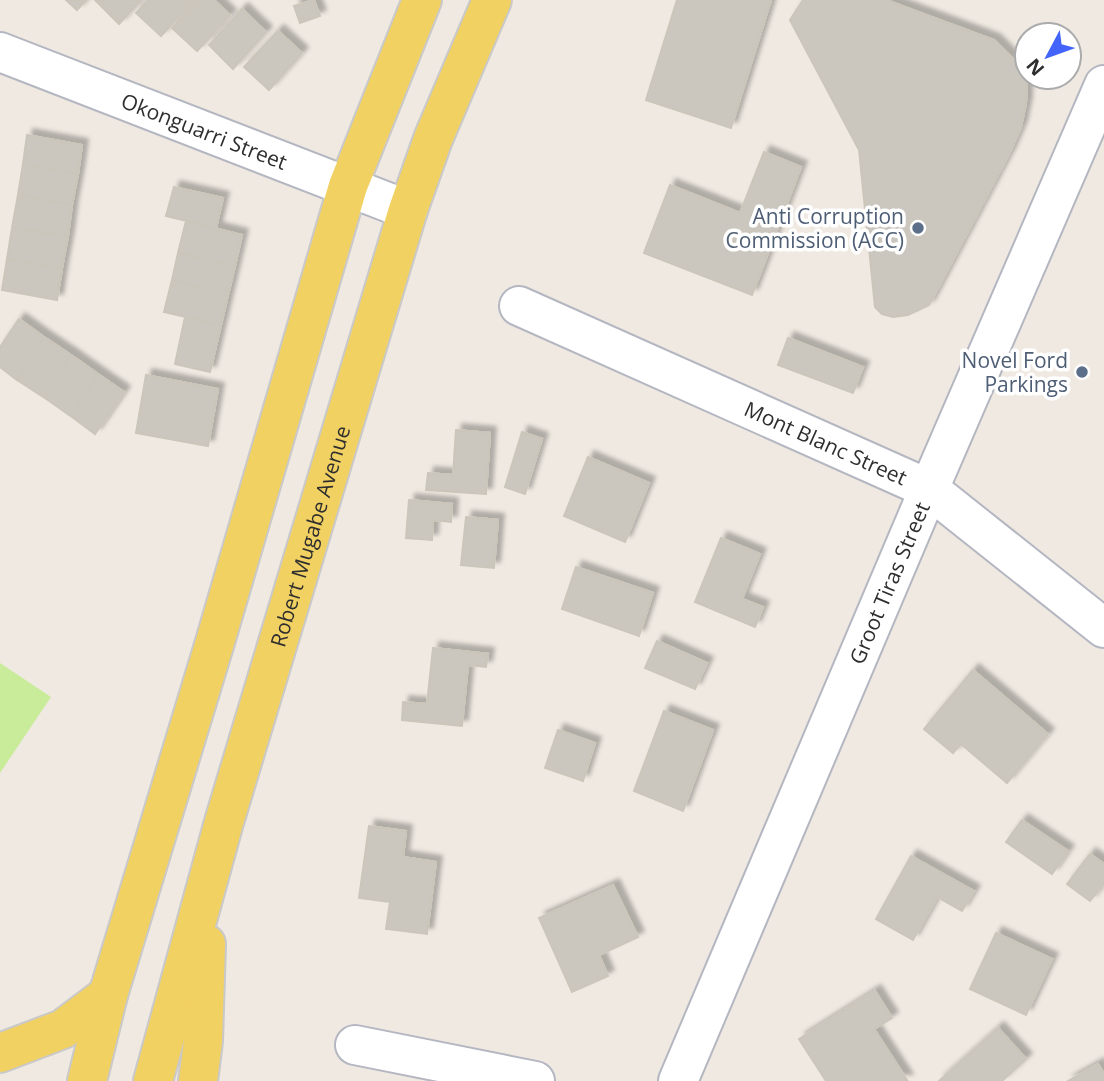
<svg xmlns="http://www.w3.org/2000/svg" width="1104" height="1081" font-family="'Open Sans',sans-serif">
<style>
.pitch{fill:#c9ec9a}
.building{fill:#cbc7bf;stroke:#cbc5ba;stroke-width:2;filter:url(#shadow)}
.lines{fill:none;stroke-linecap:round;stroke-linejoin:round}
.minor-casing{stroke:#b4b7c1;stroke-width:42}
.major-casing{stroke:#c9c9c9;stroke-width:42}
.minor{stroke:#fff;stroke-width:38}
.major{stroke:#f2d163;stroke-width:38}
.service-dot{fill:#5c6f8a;stroke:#fff;stroke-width:2.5}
.labels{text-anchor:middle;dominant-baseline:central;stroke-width:7;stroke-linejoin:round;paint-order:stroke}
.street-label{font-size:21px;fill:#2e2e2e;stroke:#fff}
.service-label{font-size:21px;fill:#4e5e75;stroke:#fff;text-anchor:end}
</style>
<defs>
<filter id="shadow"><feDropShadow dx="6" dy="-6" stdDeviation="2" flood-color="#0004"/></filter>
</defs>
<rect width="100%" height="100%" fill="#efe9e1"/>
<path class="pitch" d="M 0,663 L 51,697 L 0,773 Z"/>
<path class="building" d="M 66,0 L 86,0 L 77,10 Z
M 95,0 L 141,0 L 119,24 Z
M 148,0 L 194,0 L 161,36 L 136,13 Z
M 198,0 L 214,0 L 230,15 L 197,51 L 172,28 Z
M 314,0 L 320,16 L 300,23 L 294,6 Z
M 677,0 L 771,0 L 731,128 L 646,100 Z
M 803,0 L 886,0 L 994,40 L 1021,67 L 1027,80 L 1026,103 L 1021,127 L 1010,152 L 929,305 L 908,315 L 893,317 L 882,314 L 875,307 L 859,150 L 790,20 Z
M 242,9 L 266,32 L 233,69 L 209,45 Z
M 278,31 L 302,53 L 269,90 L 244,67 Z
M 27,135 L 82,145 L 78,174 L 23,164 Z
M 764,152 L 801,167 L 752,295 L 644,253 L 670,185 L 740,213 Z
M 23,164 L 78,174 L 72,205 L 18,195 Z
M 174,187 L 223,198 L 216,228 L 166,216 Z
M 18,195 L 72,205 L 68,236 L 12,228 Z
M 186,221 L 242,235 L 235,266 L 178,253 Z
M 12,228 L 68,236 L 62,268 L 7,259 Z
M 178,253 L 235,266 L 228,295 L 172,280 Z
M 7,259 L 62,268 L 57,300 L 2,290 Z
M 172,280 L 228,295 L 221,325 L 164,312 Z
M 185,317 L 221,325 L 210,372 L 175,364 Z
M 19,319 L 44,337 L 17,380 L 0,367 L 0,347 Z
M 44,337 L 71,355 L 45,398 L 17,380 Z
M 788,338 L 863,367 L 853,393 L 778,365 Z
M 71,355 L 98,374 L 72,417 L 45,398 Z
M 98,374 L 124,392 L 95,434 L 72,417 Z
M 146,375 L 218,389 L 208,446 L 136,433 Z
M 456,430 L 490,433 L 486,494 L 426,490 L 428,473 L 453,475 Z
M 522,432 L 542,439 L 525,494 L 505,487 Z
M 588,457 L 649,483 L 625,542 L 564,516 Z
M 409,500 L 452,504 L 451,522 L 433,520 L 432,540 L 406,538 Z
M 466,517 L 498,520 L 494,568 L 461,565 Z
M 721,538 L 760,554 L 742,599 L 763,607 L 755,627 L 695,602 Z
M 576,567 L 653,593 L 639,636 L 562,609 Z
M 657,641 L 707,663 L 695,689 L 645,668 Z
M 433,648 L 488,654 L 486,667 L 468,665 L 462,726 L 402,720 L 403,702 L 427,704 Z
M 973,670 L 1048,734 L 1007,783 L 961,744 L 953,753 L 924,729 Z
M 664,711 L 713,730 L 683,811 L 634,791 Z
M 558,730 L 595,743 L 583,781 L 545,768 Z
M 1022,820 L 1068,851 L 1052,874 L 1006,842 Z
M 369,826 L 406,831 L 403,857 L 436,862 L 427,934 L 386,929 L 390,902 L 359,898 Z
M 1090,854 L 1104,864 L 1104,884 L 1090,901 L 1067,884 Z
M 911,856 L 974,891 L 962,911 L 937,897 L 913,940 L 876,919 Z
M 613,885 L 638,937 L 599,955 L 608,976 L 572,992 L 539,918 Z
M 996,933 L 1052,959 L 1026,1015 L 970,989 Z
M 875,991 L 892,1018 L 874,1029 L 907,1080 L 826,1081 L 799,1039 Z
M 998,1028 L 1026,1059 L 1002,1081 L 939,1081 Z
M 1098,1064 L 1104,1074 L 1104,1081 L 1068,1081 Z"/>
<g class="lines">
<g class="minor-casing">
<g id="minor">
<path id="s1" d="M 0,52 L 408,210"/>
<path id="s2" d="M 519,306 L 929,489 L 1104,628"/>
<path d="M 355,1045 L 535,1081"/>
<path id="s3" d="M 678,1081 L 929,489 L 1104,85"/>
</g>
</g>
<g class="major-casing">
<g id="major">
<path d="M 0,1053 L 63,1029 L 108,995"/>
<path d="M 87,1081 L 108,995 L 215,642 L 348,186 L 422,0"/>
<path id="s4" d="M 153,1081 L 224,822 L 408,210 L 433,139 L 492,0"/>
<path d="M 198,1081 L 203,1041 L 206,944"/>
</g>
</g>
<use href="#minor" class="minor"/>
<use href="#major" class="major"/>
</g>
<g class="service-dot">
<circle cx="918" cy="228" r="7"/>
<circle cx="1082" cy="372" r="7"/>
</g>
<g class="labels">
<g class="street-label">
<text stroke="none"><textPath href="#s1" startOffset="219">Okonguarri Street</textPath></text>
<text stroke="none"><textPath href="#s2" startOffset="336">Mont Blanc Street</textPath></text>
<text stroke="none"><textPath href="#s4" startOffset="567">Robert Mugabe Avenue</textPath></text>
<text stroke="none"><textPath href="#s3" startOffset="541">Groot Tiras Street</textPath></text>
</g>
<g class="service-label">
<text x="904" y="216">Anti Corruption<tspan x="904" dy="24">Commission (ACC)</tspan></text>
<text x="1068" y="360">Novel Ford<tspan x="1068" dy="24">Parkings</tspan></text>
</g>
</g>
<g transform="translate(1048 56) rotate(229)"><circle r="33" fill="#ffffff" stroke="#ababab" stroke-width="2"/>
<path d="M0-5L12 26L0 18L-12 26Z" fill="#4264fb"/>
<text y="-10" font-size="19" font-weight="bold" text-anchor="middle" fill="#2e2e2e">N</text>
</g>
</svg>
